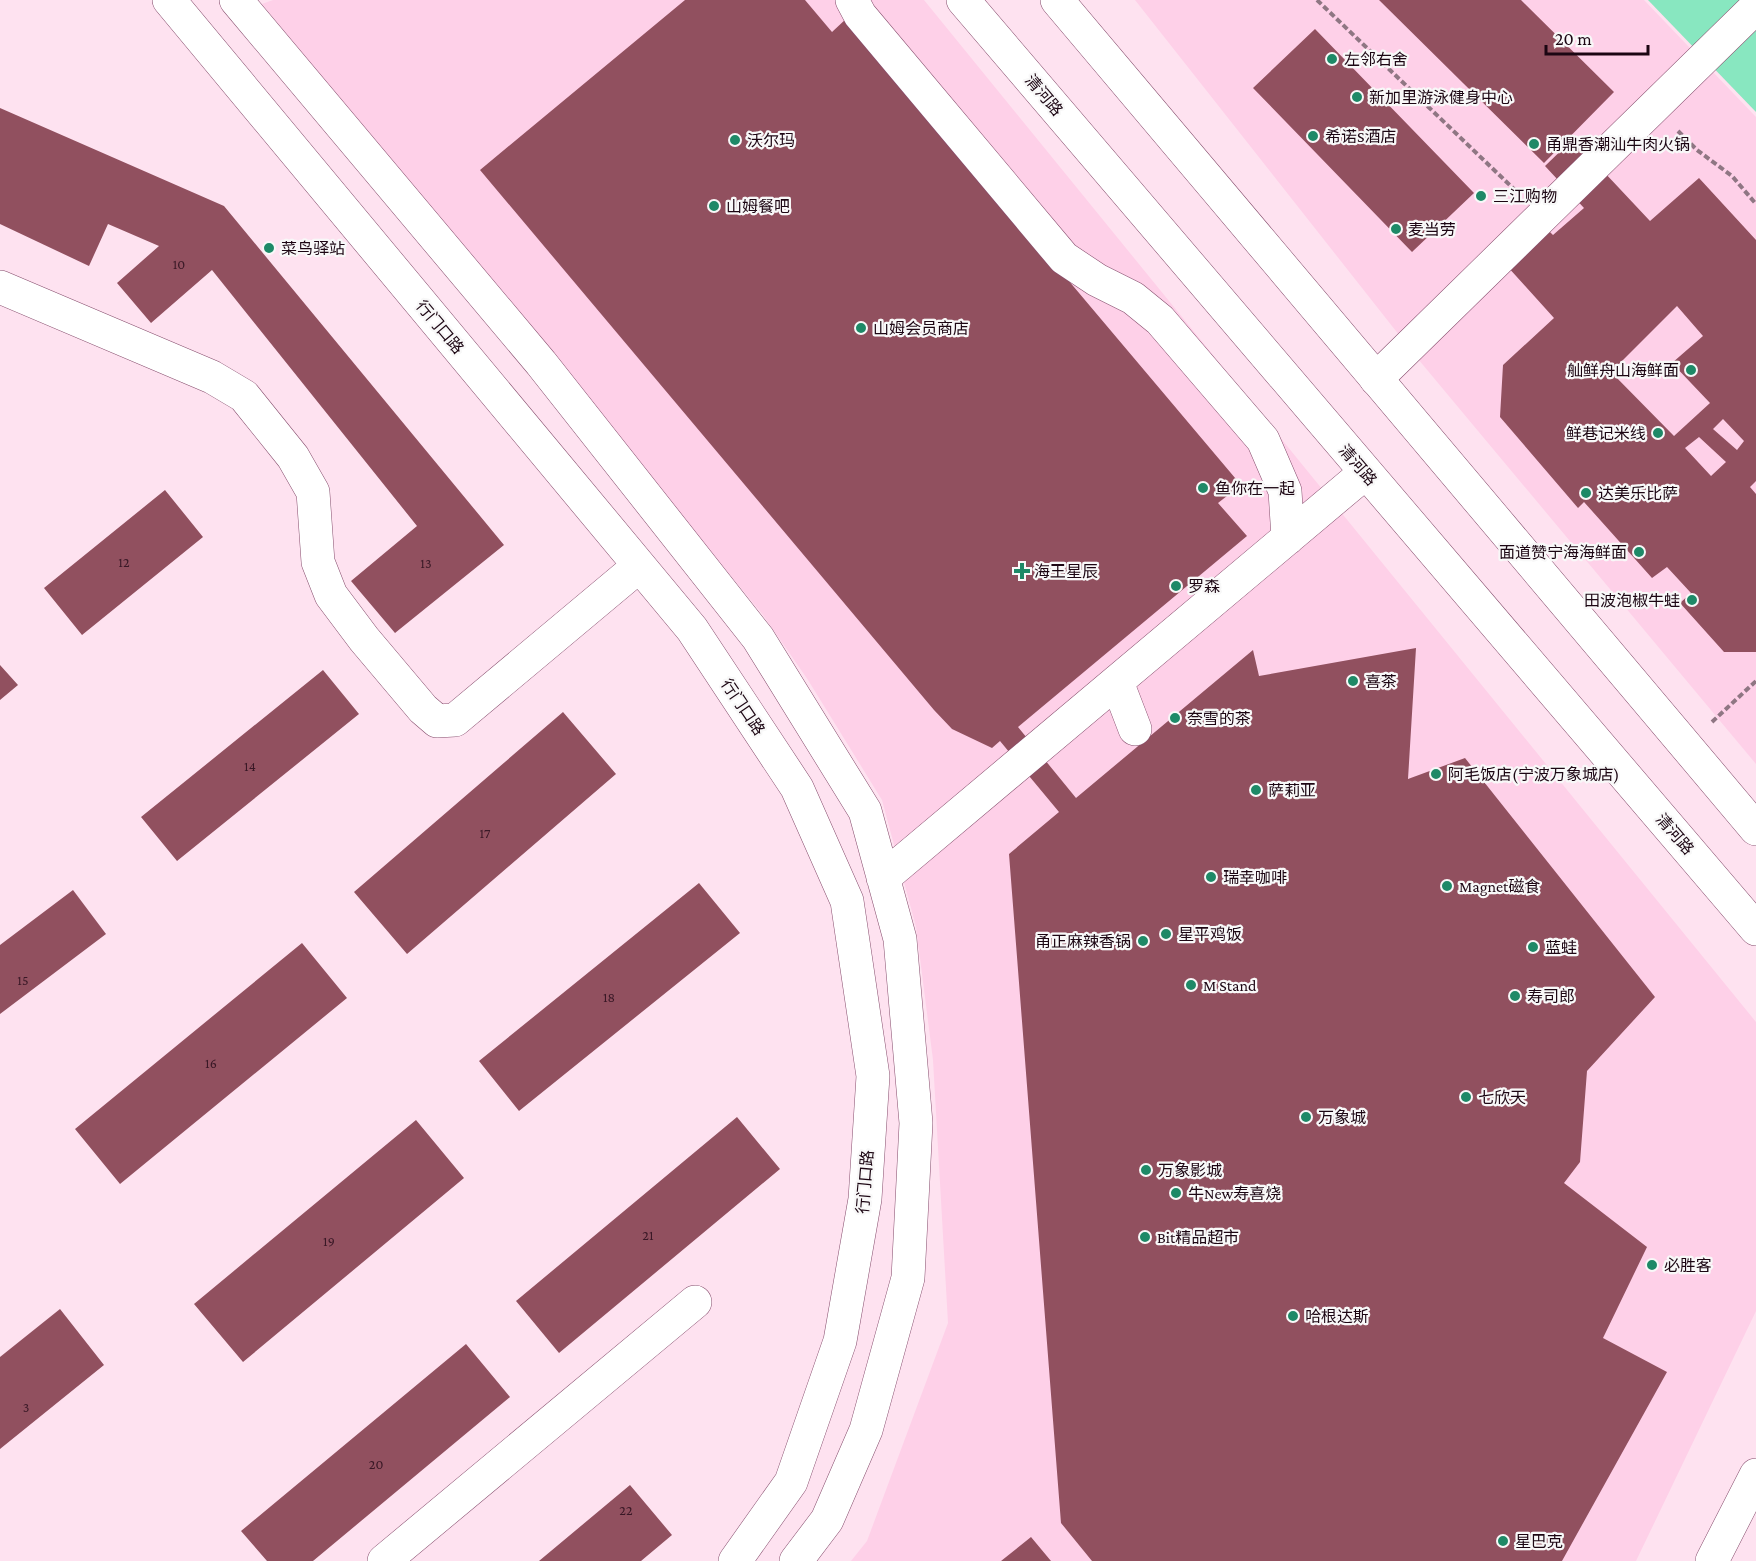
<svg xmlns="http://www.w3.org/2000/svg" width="1756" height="1561" font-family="'Crimson Pro','Noto Sans SC',serif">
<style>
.built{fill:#fed0e8}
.water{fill:#88e7c0}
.building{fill:#91505f;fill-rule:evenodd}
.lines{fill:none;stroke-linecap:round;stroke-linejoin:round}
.minor-casing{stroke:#864d6d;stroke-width:34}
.major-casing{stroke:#864d6d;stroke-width:34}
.path{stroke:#8f7683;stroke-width:4;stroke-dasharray:6 3;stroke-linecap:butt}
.minor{stroke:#fff;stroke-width:33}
.major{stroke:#fff;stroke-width:33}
.poi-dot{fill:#1e8967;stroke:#f8f8f8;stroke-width:2}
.labels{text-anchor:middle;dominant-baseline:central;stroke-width:4.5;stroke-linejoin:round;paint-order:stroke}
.number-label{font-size:14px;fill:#391826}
.poi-label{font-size:16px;fill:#1c0613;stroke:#f8f8f8;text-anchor:start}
.street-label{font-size:16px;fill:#1c0613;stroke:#f8f8f8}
</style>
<rect width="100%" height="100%" fill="#fee2f0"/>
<path class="built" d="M 273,0 L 924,0 L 1756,1022 L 1756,1311 L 1636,1561 L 851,1561 L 867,1541 L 948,1323 L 933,1060 L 916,927 L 882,800 L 808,680 L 763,615 L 262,4 Z
M 1135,0 L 1644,0 L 1756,117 L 1756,764 L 1418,359 Z"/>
<path class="water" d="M 1648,0 L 1756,0 L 1756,112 Z"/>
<path class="building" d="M 685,0 L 805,0 L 832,32 L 847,18 L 1241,485 L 1218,503 L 1247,536 L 1018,727 L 1076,798 L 1253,650 L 1259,676 L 1416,648 L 1408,779 L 1465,758 L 1655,997 L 1587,1071 L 1580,1162 L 1564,1183 L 1647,1247 L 1603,1338 L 1667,1372 L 1562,1561 L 1092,1561 L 1061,1523 L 1009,854 L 1059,812 L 1000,741 L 992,748 L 952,729 L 934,710 L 480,170 Z
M 1379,0 L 1521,0 L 1614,92 L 1544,163 Z
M 1315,29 L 1474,193 L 1412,252 L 1253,88 Z
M 0,108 L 224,206 L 504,545 L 395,633 L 351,581 L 417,526 L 212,270 L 151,323 L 117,283 L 159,246 L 108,224 L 89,266 L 0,224 Z
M 1573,139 L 1650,221 L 1699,178 L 1756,240 L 1756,481 L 1750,487 L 1756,494 L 1756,652 L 1724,652 L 1680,603 L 1691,593 L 1667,567 L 1652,578 L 1584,502 L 1578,508 L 1500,417 L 1503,365 L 1554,318 L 1507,266 L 1548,230 L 1553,235 L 1584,208 L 1545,166 ZM 1677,306 L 1703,336 L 1672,363 L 1710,403 L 1674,436 L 1611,372 ZM 1723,419 L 1744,441 L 1737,450 L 1713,429 ZM 1699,437 L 1726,462 L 1711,476 L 1685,448 Z
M 165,490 L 203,537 L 82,635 L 44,588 Z
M 0,665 L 18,685 L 0,700 Z
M 323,670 L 359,714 L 177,861 L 141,817 Z
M 563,712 L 616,774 L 407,954 L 354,892 Z
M 699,883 L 740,933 L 519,1111 L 479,1061 Z
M 73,890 L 106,934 L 0,1014 L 0,945 Z
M 302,943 L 347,998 L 120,1184 L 75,1129 Z
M 737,1117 L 780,1169 L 559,1353 L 516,1301 Z
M 416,1120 L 464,1178 L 243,1362 L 194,1304 Z
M 60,1309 L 104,1365 L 0,1449 L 0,1357 Z
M 466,1344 L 510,1397 L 313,1561 L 267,1561 L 241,1531 Z
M 630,1485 L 672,1535 L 641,1561 L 539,1561 Z
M 1031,1537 L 1051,1561 L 1001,1561 Z"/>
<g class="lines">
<g class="minor-casing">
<path id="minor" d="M 169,0 L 692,629 L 797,788 L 847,901 L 873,1076 L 865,1199 L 840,1341 L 791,1482 L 735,1561
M 236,0 L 541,363 L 758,638 L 865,811 L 900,939 L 916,1123 L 908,1278 L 866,1430 L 827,1520 L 796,1561
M 852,0 L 860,15 L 1064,258 L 1097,280 L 1133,298 L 1160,320 L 1263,440 L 1285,491 L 1288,538
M 0,287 L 212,377 L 244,396 L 293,457 L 313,492 L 318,562 L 331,595 L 364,639 L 423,709 L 437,721 L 455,720 L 639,566
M 1376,379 L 1756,7
M 1117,682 L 1135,729
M 883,878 L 1365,473
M 384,1561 L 695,1302"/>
</g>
<g class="major-casing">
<path id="major" d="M 963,0 L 1756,929
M 1057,0 L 1756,829
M 1712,1561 L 1756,1475"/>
</g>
<path class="path" d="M 1317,0 L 1517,192
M 1678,131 L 1697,150 L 1732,176 L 1756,204
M 1712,722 L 1756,681"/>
<use href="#minor" class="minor"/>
<use href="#major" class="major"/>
</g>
<g class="poi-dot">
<circle cx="1332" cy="59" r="6"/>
<circle cx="1357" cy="97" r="6"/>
<circle cx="1313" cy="136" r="6"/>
<circle cx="735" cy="140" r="6"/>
<circle cx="1534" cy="144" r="6"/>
<circle cx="1481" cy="196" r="6"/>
<circle cx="714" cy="206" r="6"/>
<circle cx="1396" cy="229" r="6"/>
<circle cx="269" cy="248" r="6"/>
<circle cx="861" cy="328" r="6"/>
<circle cx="1691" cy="370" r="6"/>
<circle cx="1658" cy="433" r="6"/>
<circle cx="1203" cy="488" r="6"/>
<circle cx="1586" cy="493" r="6"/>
<circle cx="1639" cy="552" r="6"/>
<path d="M1019 562h6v6h6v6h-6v6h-6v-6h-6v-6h6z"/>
<circle cx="1176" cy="586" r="6"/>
<circle cx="1692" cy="600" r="6"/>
<circle cx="1353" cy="681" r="6"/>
<circle cx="1175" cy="718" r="6"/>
<circle cx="1436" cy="774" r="6"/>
<circle cx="1256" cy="790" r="6"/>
<circle cx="1211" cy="877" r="6"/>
<circle cx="1447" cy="886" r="6"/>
<circle cx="1166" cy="934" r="6"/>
<circle cx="1143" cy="941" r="6"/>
<circle cx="1533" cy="947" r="6"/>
<circle cx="1191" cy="985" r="6"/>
<circle cx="1515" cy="996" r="6"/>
<circle cx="1466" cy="1097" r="6"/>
<circle cx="1306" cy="1117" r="6"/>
<circle cx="1146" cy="1170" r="6"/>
<circle cx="1176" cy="1193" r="6"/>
<circle cx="1145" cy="1237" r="6"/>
<circle cx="1652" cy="1265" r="6"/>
<circle cx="1293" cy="1316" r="6"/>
<circle cx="1503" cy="1541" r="6"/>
</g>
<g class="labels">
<g class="number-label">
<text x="179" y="264">10</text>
<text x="124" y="562">12</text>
<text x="426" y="563">13</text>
<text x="250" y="766">14</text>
<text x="485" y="833">17</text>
<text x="23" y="980">15</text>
<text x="609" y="997">18</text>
<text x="211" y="1063">16</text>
<text x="648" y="1235">21</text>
<text x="329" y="1241">19</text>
<text x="26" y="1407">3</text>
<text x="376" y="1464">20</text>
<text x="626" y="1510">22</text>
</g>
<g class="poi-label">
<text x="1344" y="59">左邻右舍</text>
<text x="1369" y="97">新加里游泳健身中心</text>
<text x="1325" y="136">希诺S酒店</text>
<text x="747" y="140">沃尔玛</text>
<text x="1546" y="144">甬鼎香潮汕牛肉火锅</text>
<text x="1493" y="196">三江购物</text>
<text x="726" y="206">山姆餐吧</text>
<text x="1408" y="229">麦当劳</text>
<text x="281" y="248">菜鸟驿站</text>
<text x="873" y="328">山姆会员商店</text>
<text x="1679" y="370" text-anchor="end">舢鲜舟山海鲜面</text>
<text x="1646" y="433" text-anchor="end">鲜巷记米线</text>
<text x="1215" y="488">鱼你在一起</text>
<text x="1598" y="493">达美乐比萨</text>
<text x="1627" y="552" text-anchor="end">面道赞宁海海鲜面</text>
<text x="1034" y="571">海王星辰</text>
<text x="1188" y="586">罗森</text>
<text x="1680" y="600" text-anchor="end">田波泡椒牛蛙</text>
<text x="1365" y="681">喜茶</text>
<text x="1187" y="718">奈雪的茶</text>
<text x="1448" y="774">阿毛饭店(宁波万象城店)</text>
<text x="1268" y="790">萨莉亚</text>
<text x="1223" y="877">瑞幸咖啡</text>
<text x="1459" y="886">Magnet磁食</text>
<text x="1178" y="934">星平鸡饭</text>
<text x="1131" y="941" text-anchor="end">甬正麻辣香锅</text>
<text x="1545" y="947">蓝蛙</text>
<text x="1203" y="985">M Stand</text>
<text x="1527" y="996">寿司郎</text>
<text x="1478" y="1097">七欣天</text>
<text x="1318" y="1117">万象城</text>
<text x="1158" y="1170">万象影城</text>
<text x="1188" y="1193">牛New寿喜烧</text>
<text x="1157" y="1237">Bit精品超市</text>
<text x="1664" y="1265">必胜客</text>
<text x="1305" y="1316">哈根达斯</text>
<text x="1515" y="1541">星巴克</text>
</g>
<g class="street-label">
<text transform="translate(1044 95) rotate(50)">清河路</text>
<text transform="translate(440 327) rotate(50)">行门口路</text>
<text transform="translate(1358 465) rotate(49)">清河路</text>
<text transform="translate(743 707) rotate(56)">行门口路</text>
<text transform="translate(1675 834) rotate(49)">清河路</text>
<text transform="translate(865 1182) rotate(-85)">行门口路</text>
</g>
</g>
<path d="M1546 45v9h102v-9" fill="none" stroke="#1c0613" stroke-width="3"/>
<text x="1555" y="45" font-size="18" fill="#1c0613" stroke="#f8f8f8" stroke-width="4.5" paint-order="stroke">20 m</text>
</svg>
